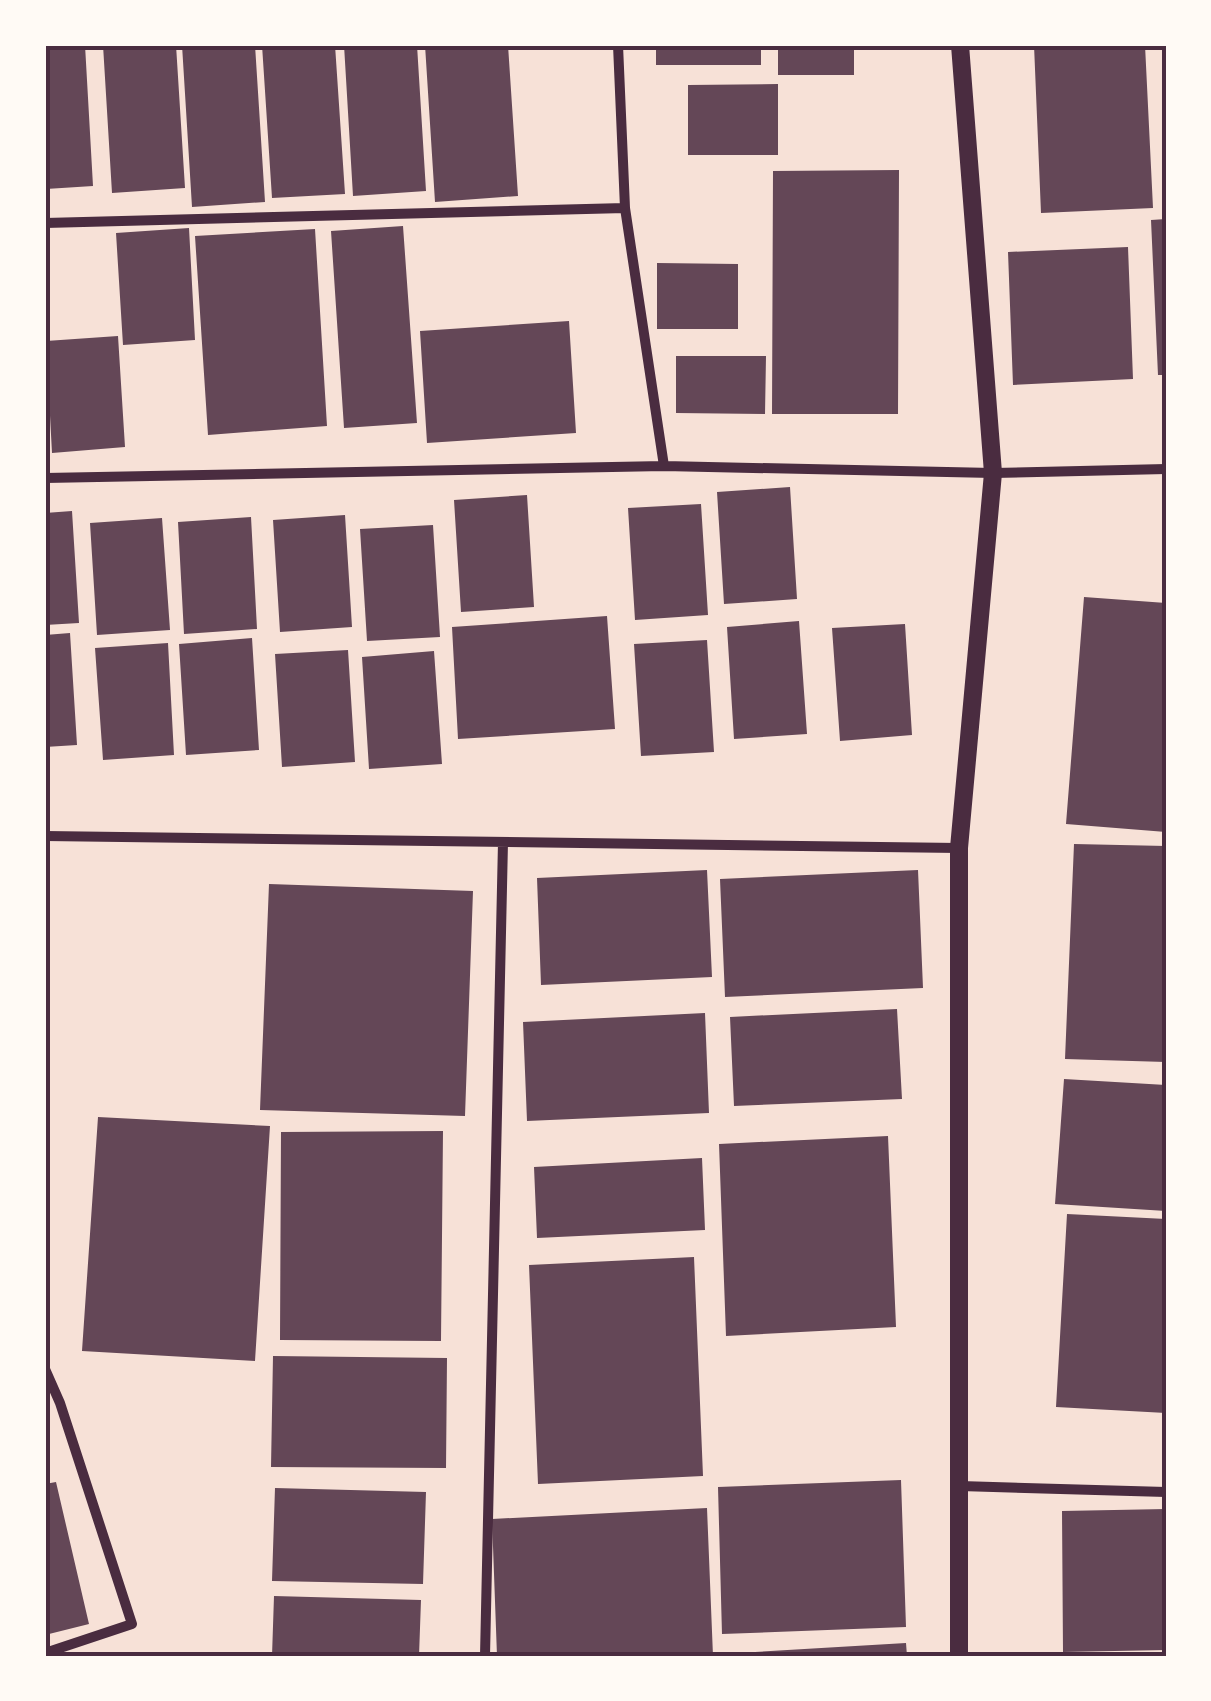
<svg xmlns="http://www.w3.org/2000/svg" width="1211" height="1701" font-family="Ubuntu,sans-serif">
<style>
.building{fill:#644757}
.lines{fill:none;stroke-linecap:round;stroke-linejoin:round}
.minor{stroke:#4a2c40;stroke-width:10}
.tertiary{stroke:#4a2c40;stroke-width:18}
.neatline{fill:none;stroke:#4a2c40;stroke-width:4}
</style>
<rect width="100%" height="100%" fill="#f7e1d7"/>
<path class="building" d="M 45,45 L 85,45 L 93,186 L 46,189 Z
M 103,45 L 176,45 L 185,188 L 112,193 Z
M 182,45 L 255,45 L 265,202 L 192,207 Z
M 262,45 L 335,45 L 345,194 L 272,198 Z
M 344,45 L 417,45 L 426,191 L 353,196 Z
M 425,45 L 508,45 L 518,196 L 435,202 Z
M 656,45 L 761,45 L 761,65 L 656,65 Z
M 778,45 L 854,45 L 854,75 L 778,75 Z
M 1034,45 L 1145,45 L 1153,208 L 1041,213 Z
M 778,84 L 778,155 L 688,155 L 688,85 Z
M 899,170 L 898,414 L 772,414 L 773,171 Z
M 1166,219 L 1166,375 L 1158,375 L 1151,220 Z
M 403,226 L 417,423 L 344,428 L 331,231 Z
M 189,228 L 195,340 L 123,345 L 116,233 Z
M 315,229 L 327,426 L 208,435 L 195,236 Z
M 1128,247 L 1133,379 L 1013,385 L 1008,252 Z
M 657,263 L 738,264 L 738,329 L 657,329 Z
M 569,321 L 576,433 L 427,443 L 420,331 Z
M 118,336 L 125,447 L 52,453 L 46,341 Z
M 676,356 L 766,356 L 765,414 L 676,413 Z
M 790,487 L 797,599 L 724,604 L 717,492 Z
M 527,495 L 534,607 L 461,612 L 454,500 Z
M 701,504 L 708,615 L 635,620 L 628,508 Z
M 72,511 L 79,623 L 45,625 L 45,513 Z
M 345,515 L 352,627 L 280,632 L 273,520 Z
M 251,517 L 257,629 L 184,634 L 178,522 Z
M 162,518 L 170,630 L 97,635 L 90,523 Z
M 433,525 L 440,637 L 367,641 L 360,529 Z
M 1084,597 L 1166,603 L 1166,832 L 1066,824 Z
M 607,616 L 615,729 L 458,739 L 452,627 Z
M 799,621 L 807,734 L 734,739 L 727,627 Z
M 905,624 L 912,735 L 840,741 L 832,628 Z
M 70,633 L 77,745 L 45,747 L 45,635 Z
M 252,638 L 259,750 L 186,755 L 179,644 Z
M 707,640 L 714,752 L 641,756 L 634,644 Z
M 168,643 L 174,755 L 103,760 L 95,648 Z
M 348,650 L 355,762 L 282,767 L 275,654 Z
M 434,651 L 442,764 L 369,769 L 362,657 Z
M 1074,844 L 1166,846 L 1166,1062 L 1065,1059 Z
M 707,870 L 712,977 L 541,985 L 537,878 Z
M 918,870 L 923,988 L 725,997 L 720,879 Z
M 269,884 L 473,891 L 465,1116 L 260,1110 Z
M 897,1009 L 902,1099 L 734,1106 L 730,1017 Z
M 705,1013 L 709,1113 L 527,1121 L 523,1022 Z
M 1064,1079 L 1166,1085 L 1166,1211 L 1055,1204 Z
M 98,1117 L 270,1126 L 255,1361 L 82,1351 Z
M 443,1131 L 441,1341 L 280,1340 L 281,1132 Z
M 888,1136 L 896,1327 L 726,1336 L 719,1144 Z
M 702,1158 L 705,1230 L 537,1238 L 534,1167 Z
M 1067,1214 L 1166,1219 L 1166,1413 L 1056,1407 Z
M 694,1257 L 703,1476 L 538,1484 L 529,1265 Z
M 273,1356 L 447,1358 L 446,1468 L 271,1467 Z
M 901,1480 L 906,1627 L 722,1634 L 718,1487 Z
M 56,1482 L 89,1624 L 45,1635 L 45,1484 Z
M 275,1488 L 426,1492 L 423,1584 L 272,1581 Z
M 707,1508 L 713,1656 L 497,1656 L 492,1519 Z
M 1166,1509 L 1166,1650 L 1063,1652 L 1062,1511 Z
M 274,1596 L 421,1600 L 419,1656 L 272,1656 Z
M 906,1643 L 907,1656 L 737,1656 L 737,1653 Z"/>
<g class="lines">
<path class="minor" d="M 618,45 L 625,208 L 664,466
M 45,223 L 625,208
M 45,478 L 664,466 L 993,473 L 1166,469
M 45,836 L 959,848
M 45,1369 L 60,1403 L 132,1624 L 45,1653
M 960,1486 L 1166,1492
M 485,1656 L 503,842"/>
<path class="tertiary" d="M 959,1656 L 959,848 L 993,473 L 960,45"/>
</g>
<rect width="1211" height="1701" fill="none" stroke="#fffaf5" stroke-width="95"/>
<rect x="48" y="48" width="1116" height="1606" class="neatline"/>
</svg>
